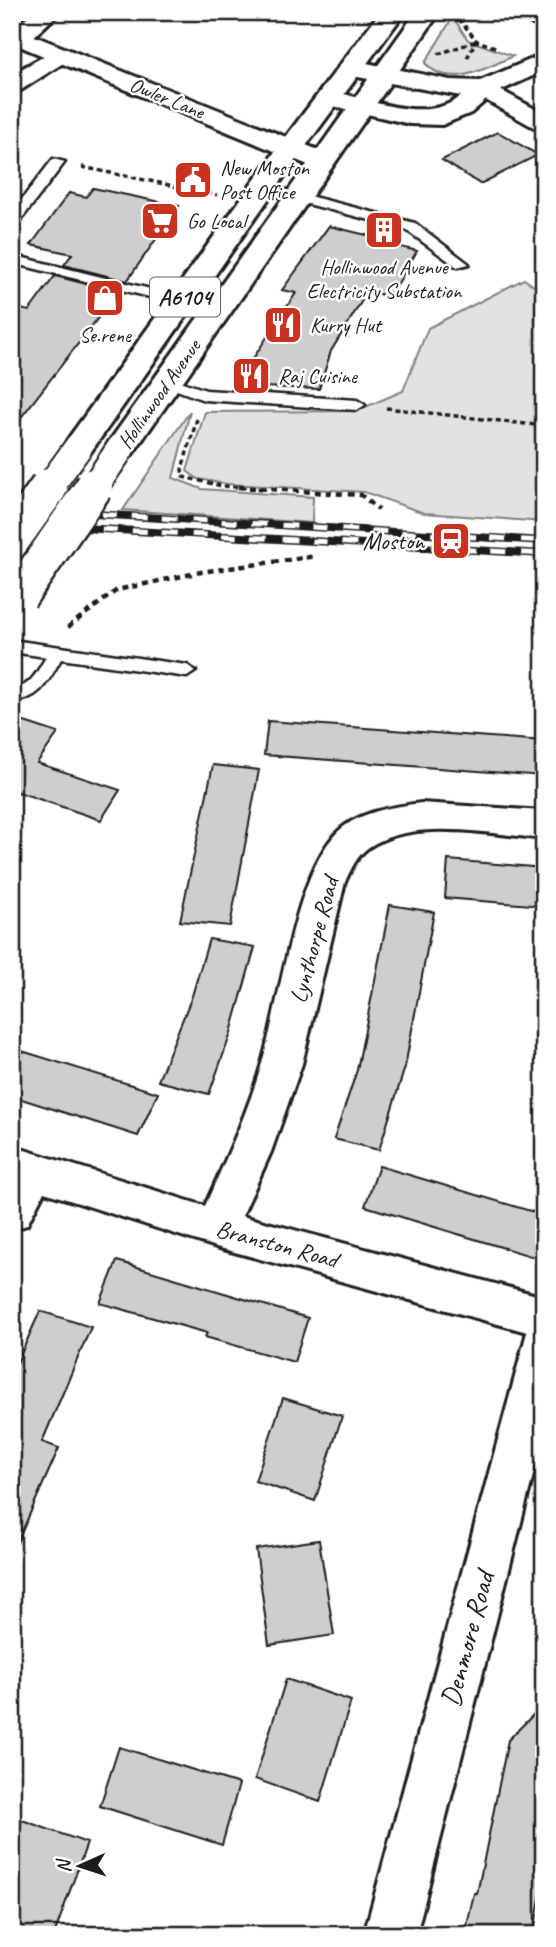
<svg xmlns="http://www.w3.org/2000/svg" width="556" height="1947" font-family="Caveat,sans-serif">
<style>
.green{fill:#e2e2e2;stroke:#7f7f7f;stroke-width:2}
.building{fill:#cecece;stroke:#1c1c1c;stroke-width:2}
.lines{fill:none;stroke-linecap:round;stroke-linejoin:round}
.service-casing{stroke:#1c1c1c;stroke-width:5}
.minor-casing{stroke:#1c1c1c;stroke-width:6}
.tertiary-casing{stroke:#1c1c1c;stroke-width:6}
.primary-casing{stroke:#1c1c1c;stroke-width:6}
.path-far1{stroke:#1c1c1c;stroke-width:3.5;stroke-dasharray:5 3.5;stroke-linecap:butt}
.path{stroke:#1c1c1c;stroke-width:4.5;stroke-dasharray:6 5;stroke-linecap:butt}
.service{fill:#fff;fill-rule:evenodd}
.minor{fill:#fff;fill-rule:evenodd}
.tertiary{fill:#fff;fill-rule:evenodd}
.primary{fill:#fff;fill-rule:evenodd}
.rail-casing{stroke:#1c1c1c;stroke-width:8}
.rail{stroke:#fff;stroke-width:5;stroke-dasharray:15;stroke-linecap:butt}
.primary-bridge-far1-casing{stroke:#1c1c1c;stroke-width:31;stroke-linecap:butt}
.primary-bridge-casing{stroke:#1c1c1c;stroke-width:41;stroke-linecap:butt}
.primary-bridge-far1{stroke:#fff;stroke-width:27}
.primary-bridge{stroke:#fff;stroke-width:36}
.labels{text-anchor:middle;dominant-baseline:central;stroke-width:5;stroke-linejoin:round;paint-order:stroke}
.far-street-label{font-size:21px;fill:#1c1c1c;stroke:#fff}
.far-poi-label{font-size:21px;fill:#1c1c1c;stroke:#fff;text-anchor:start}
.shield{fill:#fff;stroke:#606060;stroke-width:2}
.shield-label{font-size:23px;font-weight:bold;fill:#1c1c1c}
.poi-label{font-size:24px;fill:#1c1c1c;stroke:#fff;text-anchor:end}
.street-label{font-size:24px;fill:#1c1c1c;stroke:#fff}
.near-street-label{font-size:28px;fill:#1c1c1c;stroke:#fff}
</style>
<rect width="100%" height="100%" fill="#fff"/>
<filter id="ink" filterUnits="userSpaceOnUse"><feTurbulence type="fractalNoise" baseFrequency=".0143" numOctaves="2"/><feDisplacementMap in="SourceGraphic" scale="14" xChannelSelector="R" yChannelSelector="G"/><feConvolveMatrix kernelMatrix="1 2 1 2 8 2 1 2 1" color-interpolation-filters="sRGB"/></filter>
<g filter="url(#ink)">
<path class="green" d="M 453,17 L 468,40 L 513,56 C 487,68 449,90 425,63 Z
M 524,279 L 544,293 L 544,522 L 424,513 L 364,492 L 228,484 L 198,479 L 187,471 L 205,412 L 356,411 L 403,391 L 428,328 Z
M 190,411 L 173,478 L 202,489 L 313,497 L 312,523 L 123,510 Z"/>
<path class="building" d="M 498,132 L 538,155 L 480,184 L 442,160 Z
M 93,188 L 179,206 L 127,281 L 64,265 L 72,254 L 31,245 L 69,193 L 86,197 Z
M 329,226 L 392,241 L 389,244 L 417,251 L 390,297 L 368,291 L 331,351 L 319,389 L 235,386 L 296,293 L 282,290 Z
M 55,276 L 118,292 L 12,429 L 12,307 L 29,311 Z
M 12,718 L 58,733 L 37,763 L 120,790 L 101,820 L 18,792 L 12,801 Z
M 268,721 L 544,741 L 544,776 L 264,755 Z
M 213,765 L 259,770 L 230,926 L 180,921 Z
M 448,860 L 544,868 L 544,906 L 445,898 Z
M 390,905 L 434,912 L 405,1067 L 379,1150 L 334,1139 L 357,1070 Z
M 209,939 L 255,947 L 230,1036 L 209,1094 L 158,1081 L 192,996 Z
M 12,1048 L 158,1093 L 138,1136 L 12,1096 Z
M 379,1166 L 544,1215 L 544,1260 L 365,1206 Z
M 117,1261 L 308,1318 L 294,1362 L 205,1337 L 207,1333 L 100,1303 Z
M 40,1311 L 91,1327 L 42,1442 L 59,1448 L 12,1554 L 12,1374 Z
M 283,1398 L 342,1416 L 315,1501 L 255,1481 Z
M 319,1540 L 334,1635 L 269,1645 L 256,1549 Z
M 286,1679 L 351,1701 L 320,1802 L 255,1779 Z
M 544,1704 L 544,1879 L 533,1935 L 465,1935 L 474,1893 L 477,1894 L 508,1740 Z
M 119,1747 L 239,1784 L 222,1845 L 100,1806 Z
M 22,1820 L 87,1843 L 54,1935 L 12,1935 L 12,1846 Z"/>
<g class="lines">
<g class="service-casing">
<path id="service" d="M 512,12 L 527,12 L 544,22 L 544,31 Z
M 53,159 L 65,162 L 17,225 L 12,226 L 12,212 Z
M 262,184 L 415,223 L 469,264 L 457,267 L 405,229 L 257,191 L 257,185 Z
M 12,255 L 187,298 L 189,301 L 182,305 L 12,263 Z
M 168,377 L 206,390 L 357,400 L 365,405 L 357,410 L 204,400 L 163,385 L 161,382 Z
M 12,640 L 187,665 L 196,671 L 187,677 L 61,659 C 49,680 39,702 12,700 L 12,688 C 30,689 38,670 46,657 L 12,652 Z"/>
</g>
<g class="minor-casing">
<path id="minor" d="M 33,12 L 60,12 L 28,42 L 12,43 L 12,30 Z
M 59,48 L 68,50 L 71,55 L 68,60 L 21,90 L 12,93 L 12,74 Z
M 484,81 L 544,114 L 544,133 L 475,94 L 471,89 L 475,84 Z
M 421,803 L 544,811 L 544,839 C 493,834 413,817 369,847 C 357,855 351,869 345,882 L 302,1064 L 271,1152 L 242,1216 L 544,1297 L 544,1432 L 416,1935 L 364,1935 L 527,1332 L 216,1247 L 44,1192 L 27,1225 L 12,1230 L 12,1146 L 205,1206 C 226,1159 248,1112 262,1063 C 280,1002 294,881 334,836 C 354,812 392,807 421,803 Z"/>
</g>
<g class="tertiary-casing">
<path id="tertiary" d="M 12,27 L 331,155 L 335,161 L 331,167 L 313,167 L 12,43 Z
M 544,54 L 544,71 L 493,94 L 471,113 L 442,125 L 410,124 L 320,103 L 316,98 L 320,93 L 329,90 C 368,99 427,125 461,96 L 352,76 L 343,73 L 339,68 L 343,63 L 352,60 L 450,80 L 480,81 Z"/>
</g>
<g class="primary-casing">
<path id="primary" d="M 380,12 L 405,12 L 300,154 L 90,453 L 79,456 L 68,453 L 64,446 L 68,439 L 282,142 Z
M 416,12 L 440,12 L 131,456 L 120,459 L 109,456 L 105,449 L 109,442 Z"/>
</g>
<path class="path-far1" d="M 459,19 L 477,41 L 498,48
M 438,54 L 477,41
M 467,58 L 476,41
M 82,167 L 217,195
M 386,408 L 544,426
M 197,419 L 182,469 L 183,477 L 222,486 L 265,489"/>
<path class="path" d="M 238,487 L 361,495 L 379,510
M 68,627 L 117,590 L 201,572 L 316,556"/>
<use href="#service" class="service"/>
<use href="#minor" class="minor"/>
<use href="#tertiary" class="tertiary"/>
<use href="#primary" class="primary"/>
<g class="rail-casing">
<path id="rail" d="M 12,509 L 544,541
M 12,524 L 544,554"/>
</g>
<use href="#rail" class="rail"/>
<g class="primary-bridge-far1-casing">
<path id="primary-bridge-far1" d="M 48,489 L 79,446
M 93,489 L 120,449"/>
</g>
<g class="primary-bridge-casing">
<path id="primary-bridge" d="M 12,539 L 49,487
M 19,596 L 94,487"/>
</g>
<use href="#primary-bridge-far1" class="primary-bridge-far1"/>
<use href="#primary-bridge" class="primary-bridge"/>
</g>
</g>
<defs>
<g id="civic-square" transform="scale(2.0125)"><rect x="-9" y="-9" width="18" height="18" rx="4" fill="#c8321e" stroke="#fff"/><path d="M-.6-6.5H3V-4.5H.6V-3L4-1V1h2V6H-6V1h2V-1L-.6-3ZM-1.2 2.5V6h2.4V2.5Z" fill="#fff"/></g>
<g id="supermarket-square" transform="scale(2.0125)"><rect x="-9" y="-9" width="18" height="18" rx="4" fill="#c8321e" stroke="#fff"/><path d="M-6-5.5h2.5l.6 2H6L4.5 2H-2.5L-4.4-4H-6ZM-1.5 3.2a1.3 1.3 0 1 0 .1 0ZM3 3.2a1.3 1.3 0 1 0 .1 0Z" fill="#fff"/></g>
<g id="building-square" transform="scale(2.0125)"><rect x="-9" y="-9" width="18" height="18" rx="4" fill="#c8321e" stroke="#fff"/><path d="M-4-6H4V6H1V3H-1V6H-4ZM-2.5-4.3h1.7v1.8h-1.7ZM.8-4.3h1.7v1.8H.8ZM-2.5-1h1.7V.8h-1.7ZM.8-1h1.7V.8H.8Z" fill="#fff"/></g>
<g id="shop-square" transform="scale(2.0125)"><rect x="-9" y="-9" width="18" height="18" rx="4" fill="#c8321e" stroke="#fff"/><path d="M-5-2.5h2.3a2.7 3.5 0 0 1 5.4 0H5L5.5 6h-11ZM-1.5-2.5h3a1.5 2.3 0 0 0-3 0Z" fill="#fff"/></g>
<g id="restaurant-square" transform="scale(2.0125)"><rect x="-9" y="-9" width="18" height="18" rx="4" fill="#c8321e" stroke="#fff"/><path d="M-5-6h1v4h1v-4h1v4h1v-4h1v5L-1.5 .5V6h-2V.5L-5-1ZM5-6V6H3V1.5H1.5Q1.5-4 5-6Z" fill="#fff"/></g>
<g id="station-square" transform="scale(2.0125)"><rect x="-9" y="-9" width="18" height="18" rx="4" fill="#c8321e" stroke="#fff"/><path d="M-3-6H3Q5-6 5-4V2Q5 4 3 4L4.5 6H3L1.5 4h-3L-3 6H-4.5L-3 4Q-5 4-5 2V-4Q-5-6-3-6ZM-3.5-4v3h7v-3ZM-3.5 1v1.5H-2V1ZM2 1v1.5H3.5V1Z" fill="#fff"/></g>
</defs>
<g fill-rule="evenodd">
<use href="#civic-square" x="193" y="180"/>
<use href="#supermarket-square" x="160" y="221"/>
<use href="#building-square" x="384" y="230"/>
<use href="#shop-square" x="105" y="298"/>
<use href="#restaurant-square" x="283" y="325"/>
<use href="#restaurant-square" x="251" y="376"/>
<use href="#station-square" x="451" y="541"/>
</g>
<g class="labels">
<g class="far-street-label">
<text transform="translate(167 98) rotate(22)">Owler Lane</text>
<text transform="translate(159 394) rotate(-55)">Hollinwood Avenue</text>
</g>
<g class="far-poi-label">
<text x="220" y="168">New Moston<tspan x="220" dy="24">Post Office</tspan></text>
<text x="187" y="221">Go Local</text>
<text x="384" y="267" text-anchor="middle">Hollinwood Avenue<tspan x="384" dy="24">Electricity Substation</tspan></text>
<text x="310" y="325">Kurry Hut</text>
<text x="105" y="335" text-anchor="middle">Se.rene</text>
<text x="278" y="376">Raj Cuisine</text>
</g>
<rect class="shield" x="150" y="277.5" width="70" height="39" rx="5"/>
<g class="shield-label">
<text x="185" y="297">A6104</text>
</g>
<g class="poi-label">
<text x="424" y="541">Moston</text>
</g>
<g class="street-label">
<text transform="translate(314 940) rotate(-75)">Lynthorpe Road</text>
<text transform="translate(277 1244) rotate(15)">Branston Road</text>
</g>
<g class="near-street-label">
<text transform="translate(467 1639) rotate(-75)">Denmore Road</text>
</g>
</g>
<rect width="556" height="1947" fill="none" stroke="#fff" stroke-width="42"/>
<rect x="21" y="21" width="514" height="1905" fill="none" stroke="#1c1c1c" stroke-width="2.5" filter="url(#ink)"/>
<g transform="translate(80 1866) rotate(267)" stroke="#ffffff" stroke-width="5" paint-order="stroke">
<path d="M0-5L12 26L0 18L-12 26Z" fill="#1c1c1c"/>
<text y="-10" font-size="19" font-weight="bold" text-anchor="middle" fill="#1c1c1c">N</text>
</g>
</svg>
